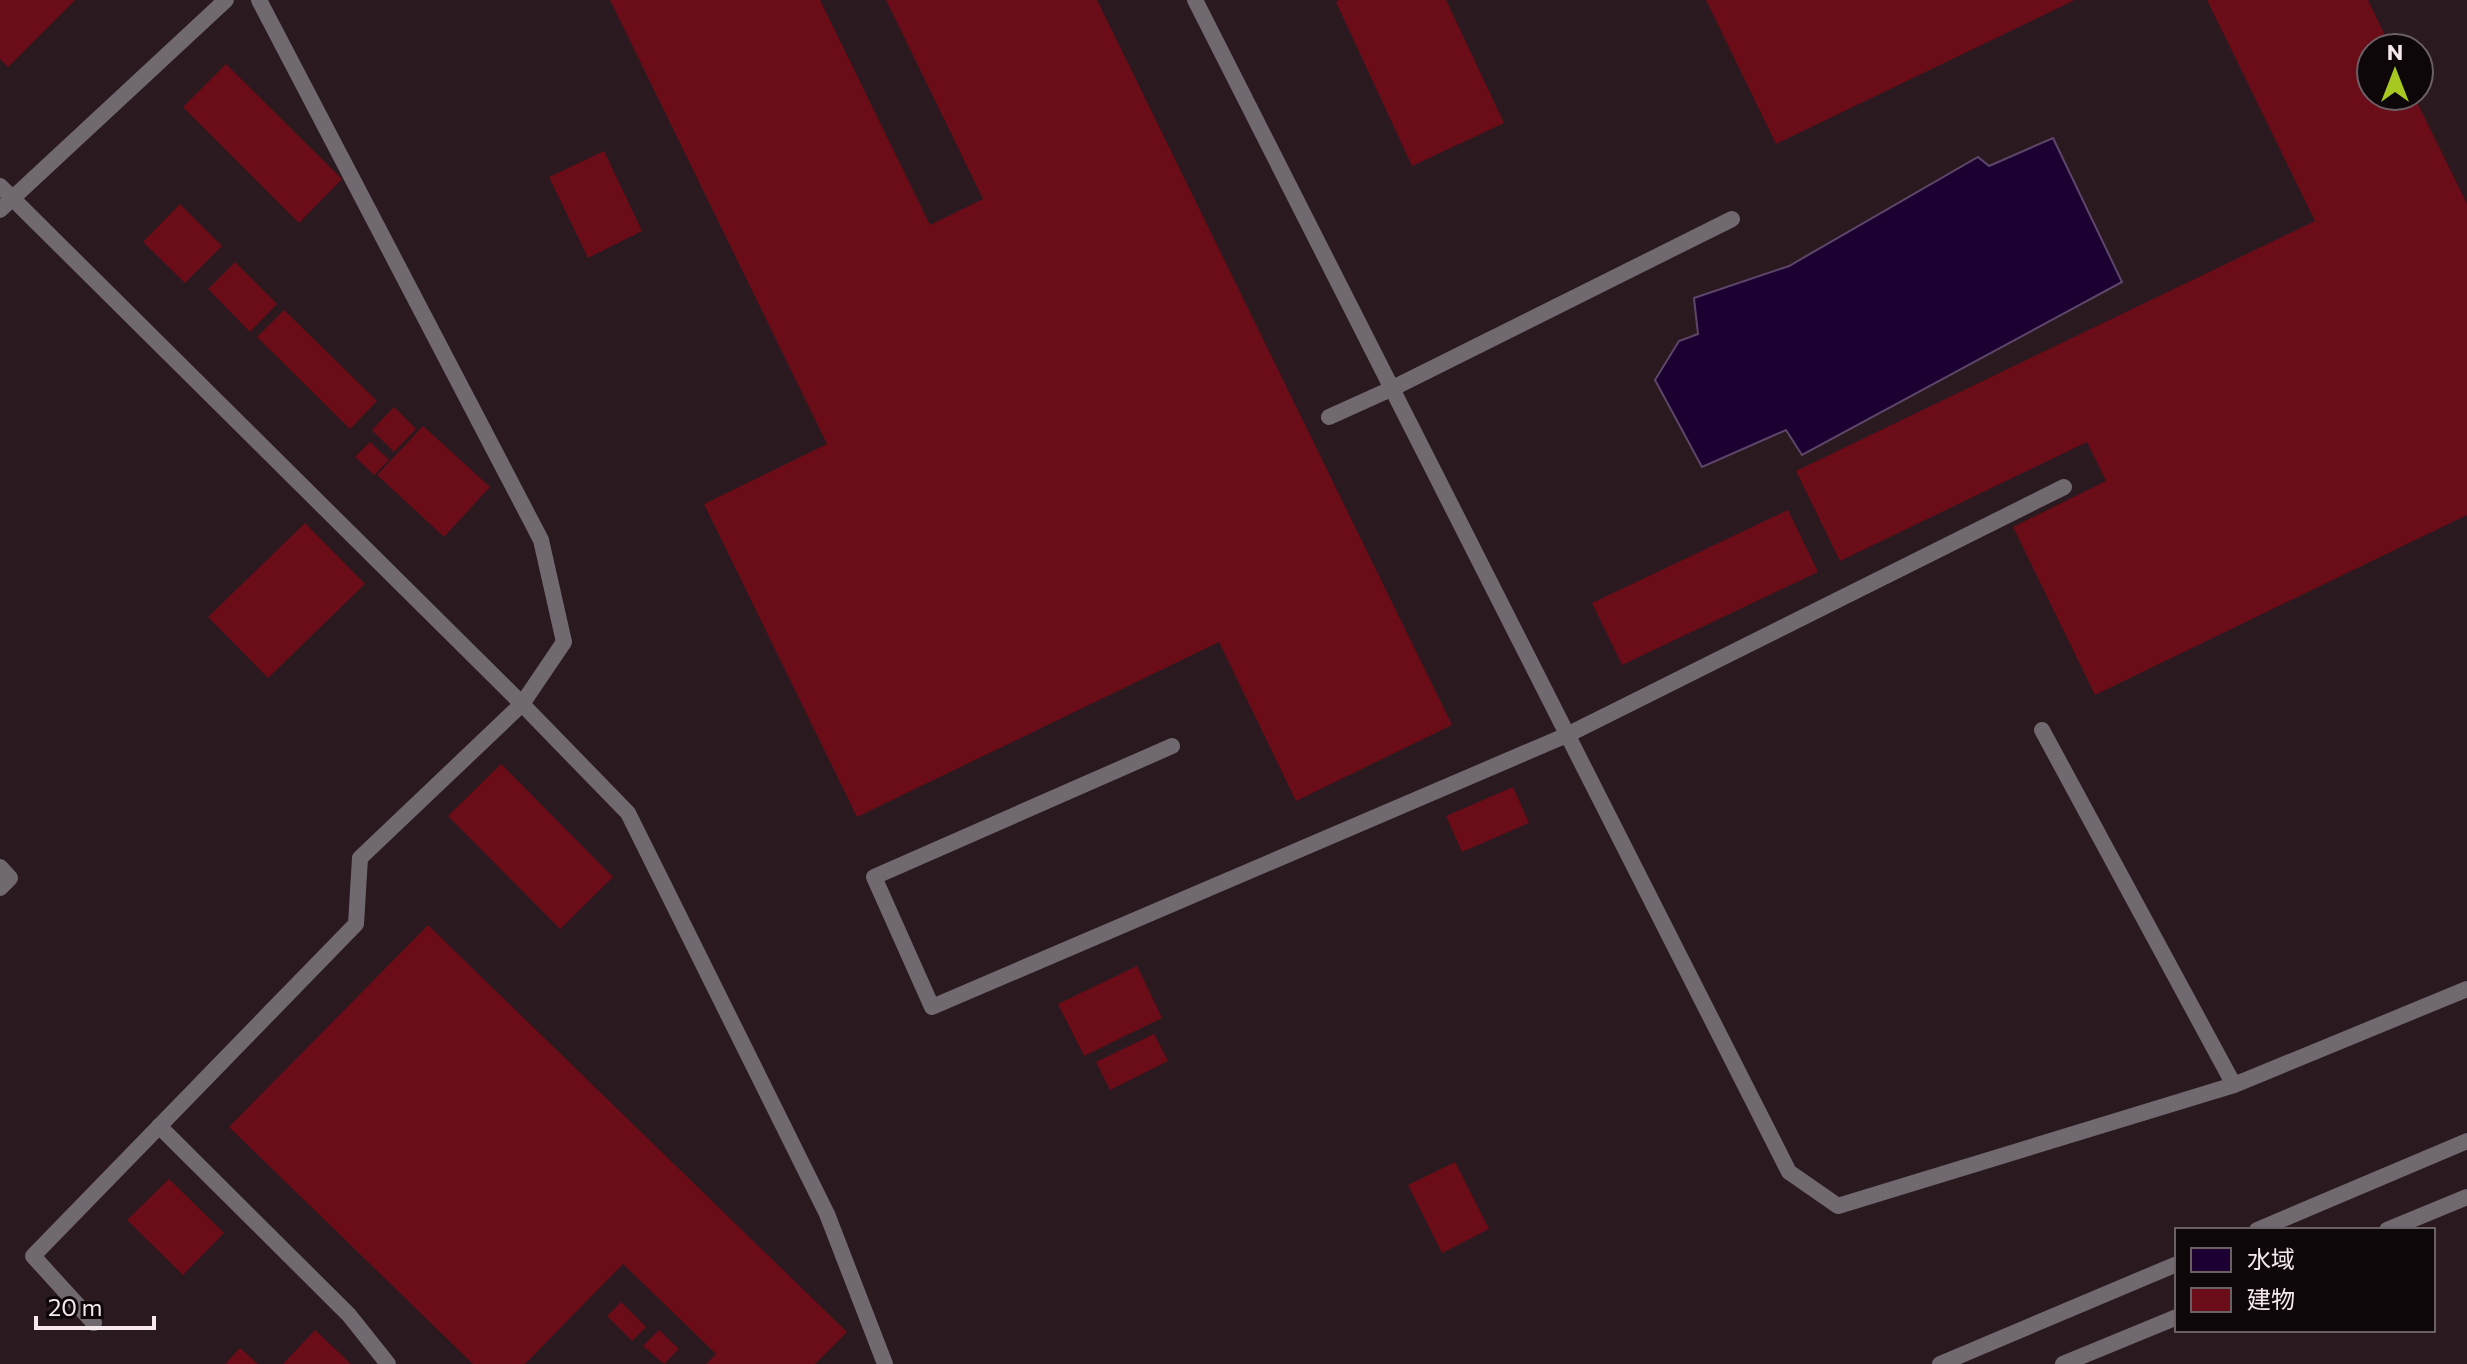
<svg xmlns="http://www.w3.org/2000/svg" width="2467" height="1364" font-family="Commissioner,'Noto Sans JP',sans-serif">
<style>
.water{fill:#1c0031;stroke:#5d4669;stroke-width:2}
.building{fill:#6a0d18}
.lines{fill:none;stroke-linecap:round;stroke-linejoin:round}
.lane{stroke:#70696f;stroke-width:16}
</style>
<rect width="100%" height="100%" fill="#2a191f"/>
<path class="water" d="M 2053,138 L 2122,282 L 1802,455 L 1786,430 L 1702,467 L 1655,380 L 1679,341 L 1698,334 L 1694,298 L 1789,266 L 1978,157 L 1989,166 Z"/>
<path class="building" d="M 0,0 L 75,0 L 8,67 L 0,59 Z
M 610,0 L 820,0 L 930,225 L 983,199 L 886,0 L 1097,0 L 1452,725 L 1296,801 L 1219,642 L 857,817 L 704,504 L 827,444 Z
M 1339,0 L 1446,0 L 1504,123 L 1412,166 L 1336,2 Z
M 1706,0 L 2075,0 L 1776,144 Z
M 2207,0 L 2368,0 L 2391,48 L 2371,48 L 2371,96 L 2414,96 L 2467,204 L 2467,515 L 2095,695 L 2013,527 L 2106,481 L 2087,442 L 1840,561 L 1796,471 L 2315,221 Z
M 226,64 L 342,179 L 299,223 L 183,107 Z
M 604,151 L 642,231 L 588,258 L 549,177 Z
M 180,204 L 222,246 L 185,283 L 143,242 Z
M 235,262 L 277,304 L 250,332 L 208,289 Z
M 284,310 L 377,401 L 350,429 L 257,337 Z
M 394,407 L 416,429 L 394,452 L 372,430 Z
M 423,426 L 490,487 L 444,537 L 377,475 Z
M 370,442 L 389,460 L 374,475 L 355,457 Z
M 1788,510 L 1818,572 L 1622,665 L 1592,603 Z
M 305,523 L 365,584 L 268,678 L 208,617 Z
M 501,764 L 613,877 L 560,929 L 448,816 Z
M 1513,787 L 1529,823 L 1462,852 L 1446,816 Z
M 428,925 L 847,1332 L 815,1364 L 706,1364 L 716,1354 L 623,1264 L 525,1364 L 473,1364 L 229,1127 Z
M 1137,966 L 1162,1018 L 1084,1056 L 1058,1004 Z
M 1154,1034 L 1168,1061 L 1110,1090 L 1096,1062 Z
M 1455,1162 L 1489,1229 L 1442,1253 L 1408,1185 Z
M 169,1179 L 224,1233 L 183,1275 L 127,1220 Z
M 621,1302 L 646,1327 L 632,1341 L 607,1316 Z
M 315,1330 L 351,1364 L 283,1364 Z
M 659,1330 L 679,1349 L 664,1364 L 643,1346 Z
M 240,1348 L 258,1364 L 225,1364 Z"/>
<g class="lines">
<path class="lane" d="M 259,0 L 541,540 L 564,642 L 522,704 L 628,813 L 827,1214 L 885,1364
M 1195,0 L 1789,1172 L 1838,1206 L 2234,1085 L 2467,989
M 0,186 L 522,704 L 360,858 L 356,924 L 33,1256 L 94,1323
M 0,210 L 226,0
M 1329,417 L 1391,389 L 1732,219
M 2042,730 L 2234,1085
M 1172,746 L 874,877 L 932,1007 L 1567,735 L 2064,487
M 0,867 L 10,878 L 0,888
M 159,1126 L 349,1315 L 388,1364
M 2257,1230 L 2467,1141
M 2387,1230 L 2467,1197
M 1940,1364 L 2177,1264
M 2063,1364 L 2177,1317"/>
</g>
<rect x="2175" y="1228" width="260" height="104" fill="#0e0709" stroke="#6b6164" stroke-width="2"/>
<rect x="2191" y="1248" width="40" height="24" fill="#1c0031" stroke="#6b6164" stroke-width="2"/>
<text x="2247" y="1268" font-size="24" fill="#f6e9ed">水域</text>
<rect x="2191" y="1288" width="40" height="24" fill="#6a0d18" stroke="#6b6164" stroke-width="2"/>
<text x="2247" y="1308" font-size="24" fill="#f6e9ed">建物</text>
<g transform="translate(2395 72)"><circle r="38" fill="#0e0709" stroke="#6b6164" stroke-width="2"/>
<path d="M0-6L14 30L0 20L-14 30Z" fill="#a6c820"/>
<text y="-12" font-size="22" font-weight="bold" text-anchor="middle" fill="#f6e9ed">N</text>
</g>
<path d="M36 1316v12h118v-12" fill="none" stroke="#f6e9ed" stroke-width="4"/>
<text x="48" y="1316" font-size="24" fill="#f6e9ed" stroke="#0e0709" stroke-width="6" paint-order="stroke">20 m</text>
</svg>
